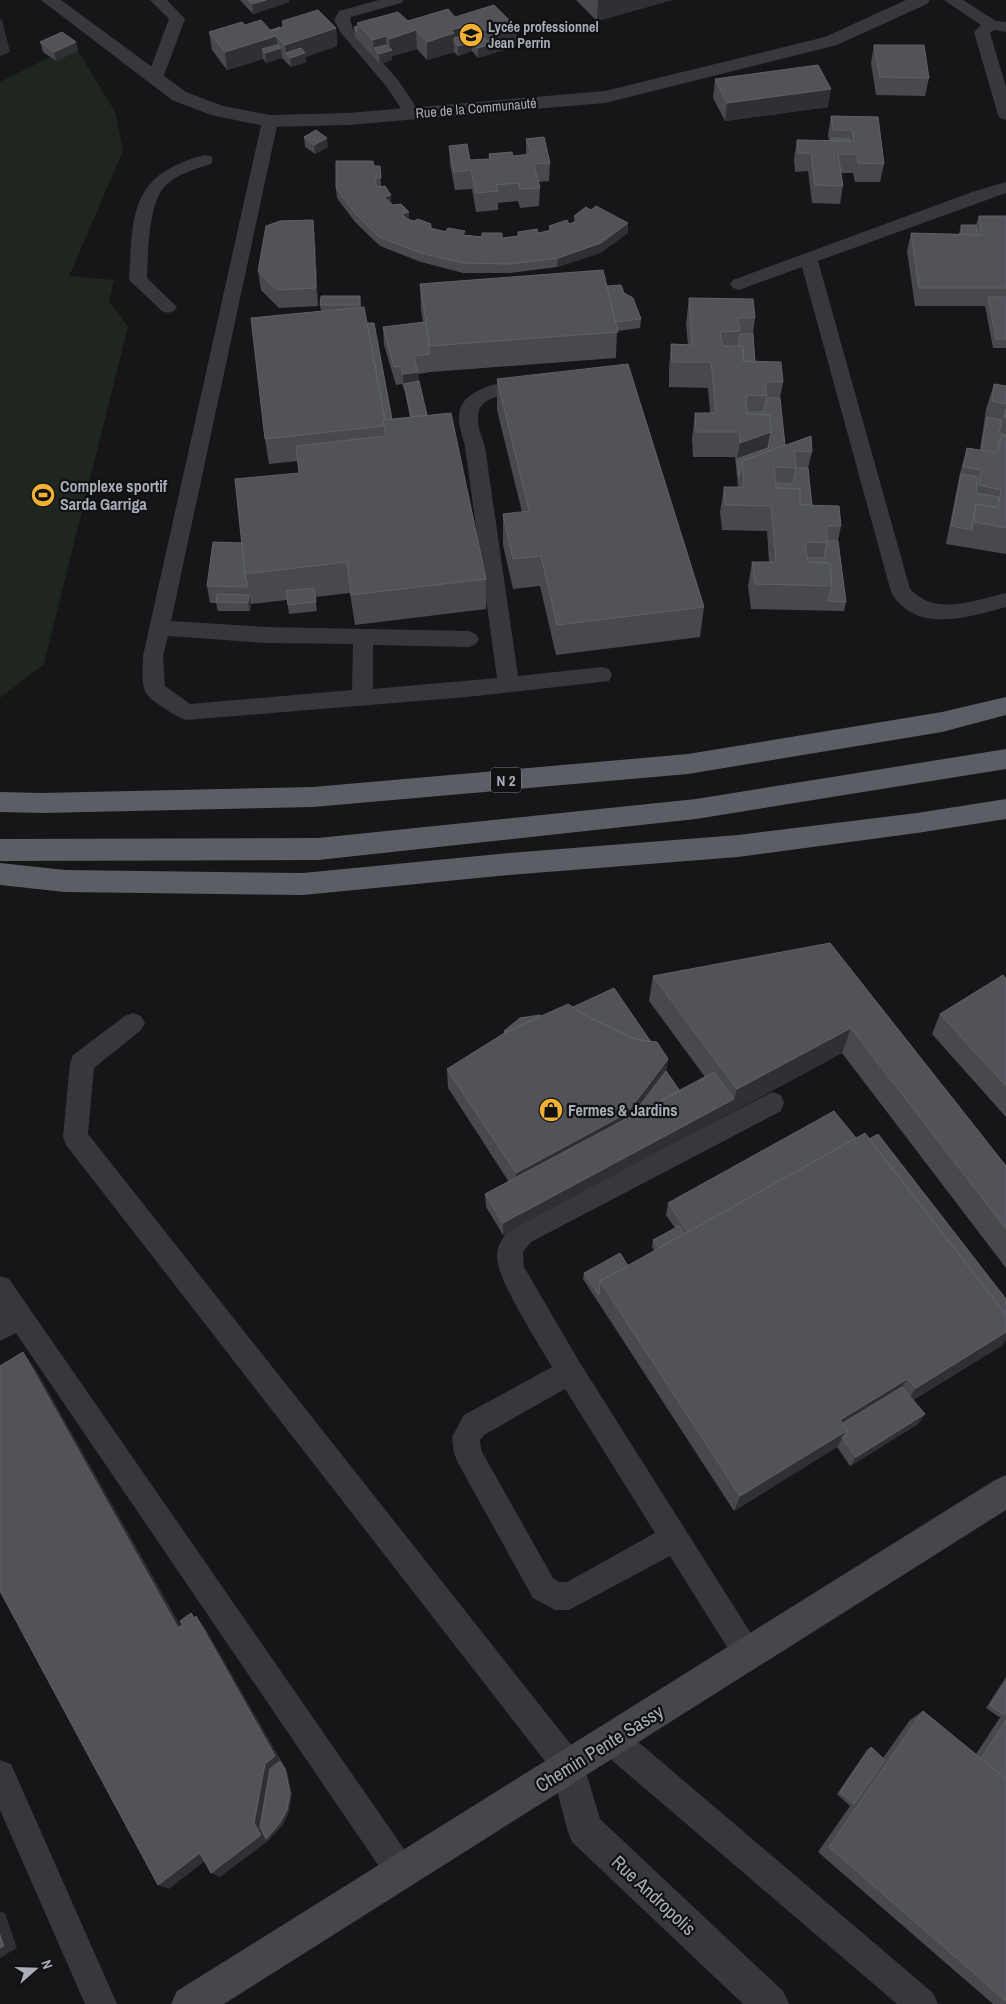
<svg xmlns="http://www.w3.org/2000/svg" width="1006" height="2004" font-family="'Archivo Narrow',sans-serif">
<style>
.green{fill:#1e261f}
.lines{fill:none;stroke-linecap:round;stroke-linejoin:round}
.service{fill:#37383d;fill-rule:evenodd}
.minor{fill:#37383d;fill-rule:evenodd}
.secondary{fill:#45474d;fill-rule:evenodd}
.trunk{fill:#5b5e65;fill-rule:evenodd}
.wall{fill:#47494d}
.shaded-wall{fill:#2f3033}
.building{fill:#525359;stroke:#5f6168}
.labels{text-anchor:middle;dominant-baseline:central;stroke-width:4.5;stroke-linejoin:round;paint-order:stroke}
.far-poi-label{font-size:14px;font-weight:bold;fill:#a8adb8;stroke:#111113;text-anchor:start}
.far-street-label{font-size:14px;fill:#a8adb8;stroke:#111113}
.shield{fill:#111113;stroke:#7b7e86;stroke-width:1}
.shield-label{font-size:15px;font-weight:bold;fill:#a8adb8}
.poi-label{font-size:16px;font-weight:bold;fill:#a8adb8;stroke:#111113;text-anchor:start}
.near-street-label{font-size:19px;fill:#a8adb8;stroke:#111113}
</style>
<rect width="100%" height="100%" fill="#161618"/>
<path class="green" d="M 78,51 L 115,112 L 123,151 L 69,276 L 114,280 L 109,301 L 128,327 L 44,664 L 0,698 L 0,82 L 50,57 L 56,61 Z"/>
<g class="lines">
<path class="service" d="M 150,0 L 167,0 L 185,19 L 163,78 L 161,81 L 149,81 L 147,78 L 169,19 Z
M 379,0 L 404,0 L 401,3 L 351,17 L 350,20 L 353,29 L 398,80 L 420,113 L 418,116 L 406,116 L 386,86 L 341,33 L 334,20 L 339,11 Z
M 944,0 L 963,0 L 996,21 L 1006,22 L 1006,32 L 994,30 L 990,33 L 1006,87 L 1006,120 L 1000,118 L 998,115 L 974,32 L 981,25 Z
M 270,116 L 276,118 L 278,121 L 171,621 L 266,627 L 469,631 L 476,634 L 479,639 L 476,644 L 469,647 L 373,645 L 373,689 L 497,678 L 465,447 C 463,435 456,422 460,409 C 467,386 514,377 535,383 L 537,387 L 535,391 C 518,396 479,391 478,416 C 477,426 482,437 485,447 L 518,676 L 602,667 L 609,669 L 612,675 L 609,681 L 467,697 L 186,720 C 177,717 148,700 145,691 C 141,681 143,667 143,656 L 262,121 L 264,118 ZM 168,636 L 266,643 L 353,644 L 352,690 L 190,704 L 165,686 L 163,656 Z
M 205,155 L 211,156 L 213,160 L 211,164 C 195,169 178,174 166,185 C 148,202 148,254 147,278 L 177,307 L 174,311 L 168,313 L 162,311 L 129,280 C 133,213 130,174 205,155 Z
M 1006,182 L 1006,193 L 818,261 L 910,589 C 937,617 974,600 1006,593 L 1006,607 C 969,617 915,635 891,592 L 802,267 L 739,290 L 733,288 L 730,284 L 733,280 L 972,192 Z
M 133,1013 L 141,1016 L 145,1023 L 141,1030 L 94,1068 L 88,1134 L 580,1756 L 584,1767 L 580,1778 L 569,1782 L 558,1778 L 66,1145 L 63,1137 L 70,1063 L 73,1055 L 125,1016 Z
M 772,1092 L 781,1095 L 784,1103 L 781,1111 L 531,1242 L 523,1252 L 524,1267 L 580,1363 L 757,1643 L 762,1653 L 757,1663 L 747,1668 L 737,1663 L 670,1556 L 569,1610 L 555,1610 L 533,1598 L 458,1463 L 454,1453 L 452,1437 L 464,1415 L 552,1367 C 539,1344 496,1279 497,1256 C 497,1244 505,1234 513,1226 ZM 565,1389 L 655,1533 L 567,1582 L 559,1582 L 553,1578 L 481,1450 L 480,1440 L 484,1435 Z
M 0,1276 L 9,1279 L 413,1862 L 418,1873 L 413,1884 L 402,1889 L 391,1884 L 16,1333 L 0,1341 Z
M 612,1725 L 623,1729 L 933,1993 L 938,2004 L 897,2004 L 601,1751 L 597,1740 L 601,1729 Z
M 0,1760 L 11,1764 L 117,2004 L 85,2004 L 0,1810 Z"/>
<path class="minor" d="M 41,0 L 61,0 L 186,92 L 223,106 L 270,115 L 348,113 L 605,91 L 825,37 L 906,0 L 930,0 L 927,4 L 837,45 L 605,103 L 348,125 L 270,127 L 211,115 L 172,100 Z
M 569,1749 L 581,1755 L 600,1819 L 783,1991 L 789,2004 L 743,2004 L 572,1842 L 567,1829 L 551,1767 L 557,1755 Z"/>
<path class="secondary" d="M 1006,1475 L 1006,1510 L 224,2004 L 171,2004 L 177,1991 L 995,1480 Z"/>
<path class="trunk" d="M 1006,697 L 1006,715 L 942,732 L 688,774 L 313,807 L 42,813 L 0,812 L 0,792 L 42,793 L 313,787 L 688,754 L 942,712 Z
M 1006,749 L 1006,769 L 696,819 L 318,860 L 0,861 L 0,839 L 318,838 L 696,799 Z
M 1006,799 L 1006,819 L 917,833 L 738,857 L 509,875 L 303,895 L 65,892 L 0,885 L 0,863 L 65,870 L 303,873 L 509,853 L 738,835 L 917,813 Z"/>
</g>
<path class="wall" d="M 240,0 L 289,0 L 289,2 L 253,14 Z
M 576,0 L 672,0 L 597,21 Z
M 455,17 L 517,28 L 516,46 L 478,58 L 472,51 L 458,56 L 454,52 L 427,60 L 417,49 L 392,56 L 392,60 L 380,64 L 355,37 L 354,27 L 357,26 L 357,23 L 408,21 Z
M 282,21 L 336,28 L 337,46 L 305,57 L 306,62 L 291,67 L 282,58 L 266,63 L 263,59 L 227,70 L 212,50 L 209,32 L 245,25 L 271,30 L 282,27 Z
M 40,42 L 76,42 L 78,51 L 56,61 L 43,52 Z
M 874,45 L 929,78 L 925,96 L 876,95 L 871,63 Z
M 715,79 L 828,107 L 725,121 L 713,98 Z
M 831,116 L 878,117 L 884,164 L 880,182 L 855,182 L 853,173 L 841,173 L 843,186 L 840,204 L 812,203 L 808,171 L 795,172 L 794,159 L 797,140 L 829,141 L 828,135 Z
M 304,137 L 328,147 L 315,154 L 305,147 Z
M 526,139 L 550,163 L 549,181 L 538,182 L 540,188 L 539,206 L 520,208 L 518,201 L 498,203 L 498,210 L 476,212 L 472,189 L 455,190 L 450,164 L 449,146 L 470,160 L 489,159 L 489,154 L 513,156 L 526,155 Z
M 380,166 L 381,187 L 391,204 L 409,212 L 409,220 L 414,221 L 431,224 L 432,228 L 465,235 L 502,238 L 517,237 L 518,232 L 538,233 L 543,232 L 549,231 L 549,226 L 569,224 L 574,222 L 574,216 L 628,233 L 600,253 L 557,267 L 510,273 L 463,273 L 421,262 L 380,246 L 355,222 L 337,198 L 336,188 Z
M 979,216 L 1006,216 L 1006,348 L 993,348 L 985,306 L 915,306 L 907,251 L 911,233 L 959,234 L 961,225 L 976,225 Z
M 313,220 L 315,239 L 318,306 L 279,308 L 261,290 L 258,271 Z
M 420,284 L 607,286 L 624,293 L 641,319 L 640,328 L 617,331 L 616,358 L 431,372 L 418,374 L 419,381 L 427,415 L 486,579 L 486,609 L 355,625 L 350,593 L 315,597 L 317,611 L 289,614 L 287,600 L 251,604 L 250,611 L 218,611 L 216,603 L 210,603 L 207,586 L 299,473 L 298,461 L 269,464 L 265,439 L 321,311 L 320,305 L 360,296 L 361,307 L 367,323 L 392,419 L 410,417 L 405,392 L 402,384 L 396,385 L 384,345 L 383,327 L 423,322 L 421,310 Z
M 689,298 L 755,318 L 753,334 L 755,362 L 783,382 L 780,398 L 785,445 L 812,452 L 808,468 L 812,505 L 841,526 L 838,541 L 846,602 L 844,611 L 751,609 L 748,586 L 752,562 L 769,562 L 767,531 L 722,530 L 720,512 L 724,487 L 738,487 L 735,457 L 693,457 L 692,439 L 695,413 L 710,413 L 708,388 L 669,387 L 669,369 L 671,344 L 688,345 L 686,324 Z
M 497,379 L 704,607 L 700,637 L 556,655 L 540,586 L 513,589 L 503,545 L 503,514 L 522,512 L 497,410 Z
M 994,384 L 1006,386 L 1006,554 L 946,544 L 960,473 L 967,448 L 980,450 L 986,409 Z
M 830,943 L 1006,1166 L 1006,1268 L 842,1053 L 503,1235 L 486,1207 L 485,1194 L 509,1182 L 448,1088 L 447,1069 L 504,1033 L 504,1031 L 541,1016 L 573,1007 L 651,1042 L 668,1059 L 666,1071 L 680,1091 L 705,1077 L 649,1001 L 653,976 Z
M 1006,979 L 1006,1117 L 932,1034 L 940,1014 Z
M 668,1203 L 1006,1340 L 1001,1346 L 913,1400 L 925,1414 L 918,1424 L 850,1466 L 837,1447 L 734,1511 L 583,1279 L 584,1273 L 628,1266 L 655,1251 L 652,1247 L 653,1240 L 675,1228 L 666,1215 Z
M 1006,1677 L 1006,2004 L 993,2004 L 818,1852 L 850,1806 L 837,1794 L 867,1750 L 871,1747 L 883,1758 L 910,1720 L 923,1711 L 976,1754 L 1001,1716 L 999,1717 L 986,1708 Z"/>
<path class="shaded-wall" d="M 266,0 L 289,0 L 289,2 L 253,14 L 252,4 Z
M 598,0 L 672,0 L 597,21 Z
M 2,19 L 10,52 L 0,56 L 0,20 Z
M 465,26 L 465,44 L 472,42 L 472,51 L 458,56 L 458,46 L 454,42 L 454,52 L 427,60 L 427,42 L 451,30 Z
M 336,28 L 337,46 L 305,57 L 306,62 L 291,67 L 290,58 L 286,53 L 285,45 Z
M 517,28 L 516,46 L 491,54 L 491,35 Z
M 484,29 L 484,46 L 491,44 L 491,54 L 478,58 L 478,48 L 472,42 L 472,33 Z
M 416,30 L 417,49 L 392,56 L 392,60 L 380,64 L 379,54 L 374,48 L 374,58 L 373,40 L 386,36 L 387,52 L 390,51 L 389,39 Z
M 276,36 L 278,49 L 281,48 L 282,58 L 266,63 L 265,53 L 262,49 L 263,59 L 227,70 L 225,52 Z
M 76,42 L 78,51 L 56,61 L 54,52 Z
M 831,89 L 828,107 L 725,121 L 727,103 Z
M 327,138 L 328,147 L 315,154 L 314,145 Z
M 391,195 L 391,205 L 384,197 Z
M 409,212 L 409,221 L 402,214 Z
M 313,220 L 315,239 L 318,306 L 316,288 Z
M 628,223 L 628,233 L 600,253 L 557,267 L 558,258 Z
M 418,372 L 419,390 L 404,384 L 404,392 L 403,374 Z
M 771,432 L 767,457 L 737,459 L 740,443 Z
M 249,595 L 251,604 L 250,611 L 248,603 Z
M 851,1028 L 842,1053 L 503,1235 L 503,1223 L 734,1099 L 737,1089 Z
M 668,1059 L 665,1078 L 632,1120 L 516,1191 L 516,1173 Z
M 1006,1332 L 1006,1340 L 1001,1346 L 904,1405 L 916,1388 Z
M 23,1352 L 36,1370 L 188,1639 L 178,1628 Z
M 907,1379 L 896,1397 L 839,1432 L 840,1420 Z
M 925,1414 L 918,1424 L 850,1466 L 856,1457 Z
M 848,1430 L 837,1447 L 734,1511 L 740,1496 Z
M 196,1616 L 205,1628 L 287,1771 L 292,1795 L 289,1812 L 283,1825 L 268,1841 L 220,1877 L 211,1873 L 254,1823 Z
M 200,1853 L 209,1858 L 169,1889 L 158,1885 Z
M 0,1912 L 5,1913 L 17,1948 L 0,1958 Z"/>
<path class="building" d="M 248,0 L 266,0 L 252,4 Z
M 494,5 L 517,28 L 491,35 L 484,29 L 472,33 L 465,26 L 451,30 L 454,33 L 427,42 L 416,30 L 389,39 L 386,36 L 373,40 L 357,23 L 398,12 L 408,21 L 448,9 L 455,17 Z
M 318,10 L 336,28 L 285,45 L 276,36 L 225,52 L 209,32 L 242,22 L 245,25 L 261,20 L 271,31 L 286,26 L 282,21 Z
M 357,26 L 357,32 L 354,27 Z
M 280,27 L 280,28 L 271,31 L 271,30 Z
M 62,32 L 76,42 L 54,52 L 40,42 Z
M 465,35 L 472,42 L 458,46 L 454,42 L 454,38 Z
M 484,38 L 491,44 L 478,48 L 472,42 Z
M 277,45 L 281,48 L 265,53 L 262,49 Z
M 386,45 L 392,50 L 379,54 L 374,48 Z
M 874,45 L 924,45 L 929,78 L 880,77 Z
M 301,48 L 305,53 L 290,58 L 286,53 Z
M 818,65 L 831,89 L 727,103 L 715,79 Z
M 831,116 L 878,117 L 884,164 L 858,163 L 857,154 L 838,154 L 843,186 L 815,185 L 811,153 L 798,153 L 797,140 L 854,141 L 852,130 L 833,130 Z
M 316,130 L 327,138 L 314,145 L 304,137 Z
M 544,137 L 550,163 L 534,164 L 540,188 L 520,189 L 518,183 L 496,185 L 498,191 L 476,193 L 471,170 L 454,172 L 449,146 L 467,144 L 470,160 L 490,159 L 489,154 L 512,152 L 513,156 L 531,154 L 526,139 Z
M 831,138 L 850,139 L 851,141 L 832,141 Z
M 336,161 L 373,161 L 374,166 L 380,166 L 381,178 L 375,178 L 375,183 L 378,187 L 385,186 L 391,195 L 384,197 L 393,205 L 401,204 L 409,212 L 402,214 L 407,219 L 414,221 L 418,219 L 431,224 L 429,228 L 445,232 L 448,228 L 465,231 L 463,235 L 482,237 L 482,233 L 502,233 L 502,238 L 519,236 L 518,232 L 537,229 L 538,233 L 543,232 L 552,230 L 549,226 L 567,220 L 569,224 L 575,222 L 579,219 L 574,216 L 586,207 L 591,210 L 596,206 L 628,223 L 601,243 L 558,258 L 510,264 L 463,263 L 421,253 L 379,237 L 354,212 L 336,188 Z
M 979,216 L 1006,216 L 1006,288 L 919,288 L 911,233 L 981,235 Z
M 313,220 L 316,288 L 277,290 L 258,271 L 266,226 L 280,221 Z
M 961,225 L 976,225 L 978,235 L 962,234 Z
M 603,270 L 618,332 L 430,346 L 420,284 Z
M 621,285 L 624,293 L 633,298 L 641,319 L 615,322 L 607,286 Z
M 321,296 L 360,296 L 360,305 L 320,305 Z
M 988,297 L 1006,297 L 1006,339 L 996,339 Z
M 689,298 L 753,299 L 755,318 L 738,318 L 740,331 L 720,332 L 723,346 L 743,346 L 743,361 L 781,362 L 783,382 L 765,382 L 767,396 L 746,395 L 747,414 L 770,415 L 771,432 L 740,443 L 739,432 L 696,432 L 695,413 L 716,413 L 711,362 L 672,362 L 671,344 L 692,345 Z
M 364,307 L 385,420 L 383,420 L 384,426 L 265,439 L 251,318 Z
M 425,322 L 430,354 L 414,356 L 418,372 L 403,374 L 401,366 L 394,367 L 383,327 Z
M 367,323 L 374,323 L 392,419 L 385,420 Z
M 740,334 L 753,334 L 755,362 L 743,361 L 743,346 L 738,346 Z
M 628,364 L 704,607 L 557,625 L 541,556 L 513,559 L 503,514 L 529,511 L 497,379 Z
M 419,381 L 427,415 L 411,417 L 404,384 Z
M 994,384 L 1006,386 L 1006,404 L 992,401 Z
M 766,398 L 780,398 L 785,445 L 742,461 L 739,477 L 737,459 L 768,448 L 771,432 L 770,415 L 747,414 L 747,412 L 764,412 Z
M 1006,409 L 1006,418 L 1004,417 Z
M 451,413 L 486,579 L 351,595 L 347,562 L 245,574 L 235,479 L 299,473 L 296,446 L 386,436 L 383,420 Z
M 987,417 L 1002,420 L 999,433 L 1006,435 L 1006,436 L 1002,435 L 996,453 L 981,450 Z
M 1002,435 L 1006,436 L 1006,528 L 974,522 L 976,504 L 998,508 L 1001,490 L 979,485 L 981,470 L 963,467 L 967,448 L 998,453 Z
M 811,436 L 812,452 L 794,451 L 796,468 L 774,467 L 776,488 L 800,489 L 800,505 L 839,506 L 841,526 L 827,526 L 827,543 L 805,542 L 808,562 L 830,563 L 832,586 L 755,584 L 752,562 L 776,562 L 771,506 L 725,505 L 724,487 L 744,487 L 742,461 Z
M 796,468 L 808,468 L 812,505 L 800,505 L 800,489 L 776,488 L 776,483 L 793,484 Z
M 961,474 L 978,477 L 976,493 L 999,497 L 997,507 L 976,504 L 974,511 L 972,530 L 951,526 Z
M 827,541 L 838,541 L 846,602 L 828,601 L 832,586 L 830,563 L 808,562 L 807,558 L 824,558 Z
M 213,542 L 242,543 L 245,574 L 248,587 L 207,586 Z
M 314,588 L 316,602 L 288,605 L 286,591 Z
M 217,594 L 249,595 L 248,603 L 216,602 Z
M 830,943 L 1006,1166 L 1006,1229 L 851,1028 L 737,1089 L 653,976 Z
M 1003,975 L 1006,979 L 1006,1086 L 940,1014 Z
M 614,988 L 651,1042 L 635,1039 L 590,1018 L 573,1007 Z
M 568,1004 L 590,1018 L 635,1039 L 657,1042 L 668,1059 L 627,1113 L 516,1173 L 447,1069 L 508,1031 Z
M 540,1015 L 541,1016 L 505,1033 L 504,1031 L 520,1018 Z
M 666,1071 L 680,1091 L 631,1117 Z
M 714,1072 L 734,1099 L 503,1223 L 485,1194 Z
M 834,1111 L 856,1138 L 688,1232 L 668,1203 Z
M 865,1133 L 1006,1315 L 1006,1332 L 916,1388 L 907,1379 L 840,1420 L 848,1430 L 740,1496 L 600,1281 Z
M 878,1134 L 1006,1299 L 1006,1315 L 869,1139 Z
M 679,1226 L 684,1234 L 659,1248 L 653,1240 Z
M 620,1253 L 628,1266 L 600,1281 L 599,1295 L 584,1273 Z
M 23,1352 L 178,1628 L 182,1625 L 180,1621 L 191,1613 L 194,1618 L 196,1616 L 275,1756 L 265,1764 L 254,1823 L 261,1835 L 211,1873 L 200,1853 L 158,1885 L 0,1591 L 0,1366 Z
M 902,1387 L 925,1414 L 856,1457 L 842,1438 L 848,1430 L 843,1423 Z
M 1006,1681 L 1006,1711 L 1004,1715 L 990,1705 Z
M 923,1711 L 1006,1779 L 1006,2001 L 829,1847 Z
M 1006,1720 L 1006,1779 L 981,1759 Z
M 871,1747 L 885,1760 L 854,1804 L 840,1792 Z
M 280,1761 L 285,1769 L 290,1793 L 287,1810 L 280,1823 L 266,1839 L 260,1827 L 270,1769 Z
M 0,1935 L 4,1946 L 0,1948 Z"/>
<defs>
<g id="school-disc" transform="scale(1.25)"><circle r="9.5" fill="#f2b134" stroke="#111113"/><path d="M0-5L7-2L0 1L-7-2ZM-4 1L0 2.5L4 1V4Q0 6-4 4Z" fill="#111"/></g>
<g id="stadium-disc" transform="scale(1.25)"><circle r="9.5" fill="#f2b134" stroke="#111113"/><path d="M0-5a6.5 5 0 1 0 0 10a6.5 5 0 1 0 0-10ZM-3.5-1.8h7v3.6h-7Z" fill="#111"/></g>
<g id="shop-disc" transform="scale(1.25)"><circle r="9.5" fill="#f2b134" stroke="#111113"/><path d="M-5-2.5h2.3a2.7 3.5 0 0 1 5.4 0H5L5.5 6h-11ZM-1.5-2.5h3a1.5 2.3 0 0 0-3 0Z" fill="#111"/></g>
</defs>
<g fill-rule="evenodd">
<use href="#school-disc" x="471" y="35"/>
<use href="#stadium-disc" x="43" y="495"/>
<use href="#shop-disc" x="551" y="1110"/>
</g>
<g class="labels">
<g class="far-poi-label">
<text x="488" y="27">Lycée professionnel<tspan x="488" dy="16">Jean Perrin</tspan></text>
</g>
<g class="far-street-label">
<text transform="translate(476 108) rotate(-5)">Rue de la Communauté</text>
</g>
<rect class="shield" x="491" y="767.5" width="30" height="25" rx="4"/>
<g class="shield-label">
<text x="506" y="780">N 2</text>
</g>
<g class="poi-label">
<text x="60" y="486">Complexe sportif<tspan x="60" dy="18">Sarda Garriga</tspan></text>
<text x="568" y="1110">Fermes &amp; Jardins</text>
</g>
<g class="near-street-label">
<text transform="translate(599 1748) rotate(-32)">Chemin Pente Sassy</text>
<text transform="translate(654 1895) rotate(43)">Rue Andropolis</text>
</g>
</g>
<g transform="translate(35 1969) rotate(70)" stroke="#111113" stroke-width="4" paint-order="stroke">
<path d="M0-4L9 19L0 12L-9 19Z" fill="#a8adb8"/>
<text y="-8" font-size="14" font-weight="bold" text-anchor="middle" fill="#a8adb8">N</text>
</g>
</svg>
